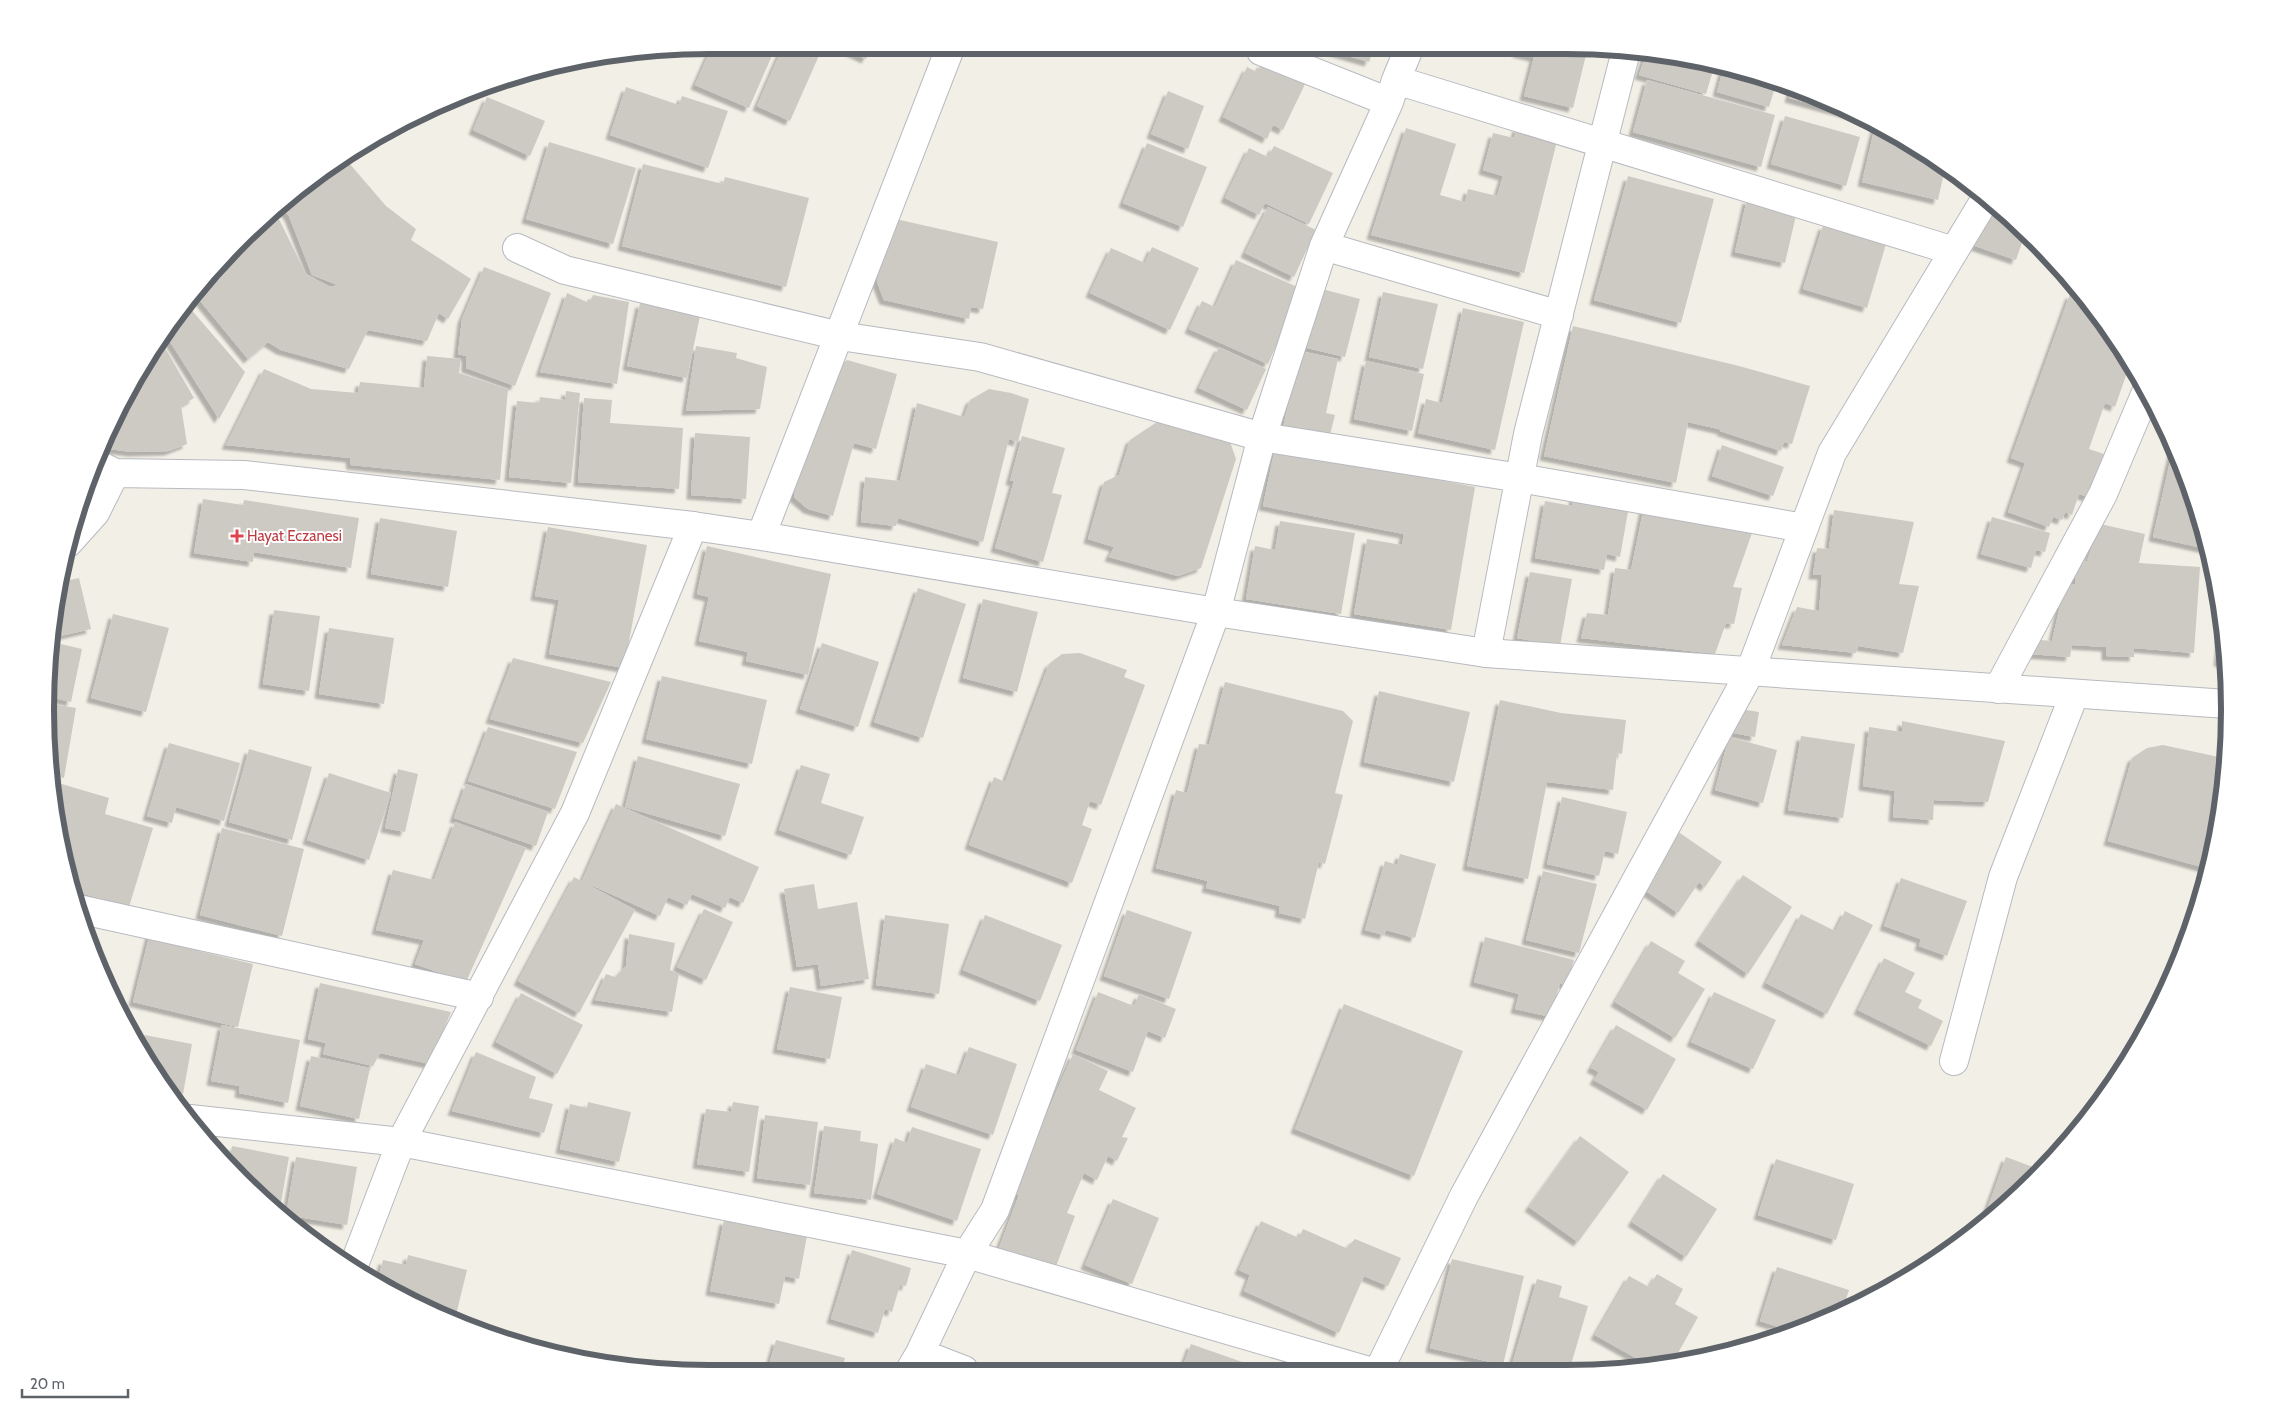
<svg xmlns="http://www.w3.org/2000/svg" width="2275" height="1419" font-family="Cabin,sans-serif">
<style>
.building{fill:#cdcac4;filter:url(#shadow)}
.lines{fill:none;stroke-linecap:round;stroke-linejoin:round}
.minor-casing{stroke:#b7babf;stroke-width:30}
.tertiary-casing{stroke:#b7babf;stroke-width:30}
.minor{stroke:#fff;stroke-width:28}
.tertiary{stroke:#fff;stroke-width:28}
.health-dot{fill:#e0444e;stroke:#fff;stroke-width:2}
.labels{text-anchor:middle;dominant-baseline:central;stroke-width:4;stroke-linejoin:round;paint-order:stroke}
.health-label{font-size:15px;fill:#be3a42;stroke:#fff;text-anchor:start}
.rim{fill:none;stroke:#5e6369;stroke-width:6}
</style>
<defs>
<filter id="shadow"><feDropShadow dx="-4.5" dy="4.5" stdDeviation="1" flood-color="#0004"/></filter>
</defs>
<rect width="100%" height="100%" fill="#f2efe7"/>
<path class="building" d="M 710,51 L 774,51 L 749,108 L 695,85 Z
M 781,51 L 821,51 L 790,121 L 757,106 Z
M 849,51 L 870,51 L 866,59 Z
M 1331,51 L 1373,51 L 1369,62 Z
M 1517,51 L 1587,51 L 1573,108 L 1524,96 L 1534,57 L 1517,53 Z
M 1647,51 L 1714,67 L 1706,94 L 1639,75 Z
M 1262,63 L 1305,84 L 1283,130 L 1273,125 L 1267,139 L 1223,117 L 1247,67 L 1257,72 Z
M 1723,70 L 1776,84 L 1769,107 L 1717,92 Z
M 1647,80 L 1775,115 L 1761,167 L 1633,132 Z
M 626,87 L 679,105 L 682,96 L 728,111 L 708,168 L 610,135 Z
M 1792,88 L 1820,96 L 1852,115 L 1789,98 Z
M 1168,91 L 1204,106 L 1188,149 L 1151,134 Z
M 487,97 L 545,121 L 530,156 L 473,130 Z
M 1785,116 L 1860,137 L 1846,186 L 1771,164 Z
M 1517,127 L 1558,137 L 1524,273 L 1371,235 L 1406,128 L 1456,144 L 1440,195 L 1465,202 L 1468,189 L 1497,196 L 1503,176 L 1483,170 L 1493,133 L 1514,138 Z
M 1875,127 L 1945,168 L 1938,200 L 1862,182 Z
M 549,142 L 636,168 L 613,244 L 526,219 Z
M 1147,143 L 1207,167 L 1183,227 L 1123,203 Z
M 1274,146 L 1333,173 L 1309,224 L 1265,203 L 1259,215 L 1225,198 L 1249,148 L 1268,157 Z
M 343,156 L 386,206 L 416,229 L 411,240 L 471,279 L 448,319 L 439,313 L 427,341 L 368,330 L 349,369 L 281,350 L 268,342 L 248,359 L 193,292 L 240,239 L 275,211 L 306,274 L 330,287 L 338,285 L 312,275 L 289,216 L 280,206 Z
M 643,164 L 723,184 L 725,177 L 809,198 L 786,287 L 622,246 Z
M 1628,176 L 1714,199 L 1681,323 L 1594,300 Z
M 1747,199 L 1797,211 L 1785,263 L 1735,252 Z
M 1268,207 L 1316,230 L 1294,277 L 1245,253 Z
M 1987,212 L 2011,220 L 2025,234 L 2016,260 L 1975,246 Z
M 891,218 L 998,242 L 983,309 L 971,307 L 969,319 L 884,300 L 877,282 Z
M 1823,225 L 1886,244 L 1867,308 L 1803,289 Z
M 1152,247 L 1199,268 L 1170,330 L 1090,293 L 1111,248 L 1145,263 Z
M 1236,260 L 1302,289 L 1268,364 L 1189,329 L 1202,301 L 1215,307 Z
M 484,267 L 551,293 L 515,386 L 466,368 L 466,356 L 458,354 L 462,319 Z
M 1322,289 L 1360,299 L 1345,357 L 1307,348 Z
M 1383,292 L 1438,304 L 1423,369 L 1369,357 Z
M 567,293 L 589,303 L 593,295 L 629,302 L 617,384 L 540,372 Z
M 2070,294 L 2085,299 L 2124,353 L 2121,361 L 2130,364 L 2115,407 L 2105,403 L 2089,449 L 2107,455 L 2091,498 L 2079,494 L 2072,515 L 2065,512 L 2062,520 L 2053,517 L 2049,527 L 2008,512 L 2025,463 L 2011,458 Z
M 640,303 L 700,316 L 687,378 L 627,366 Z
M 189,307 L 245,372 L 219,419 L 164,332 Z
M 1463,308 L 1524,322 L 1495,450 L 1418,433 L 1426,399 L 1442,403 Z
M 1573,326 L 1739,366 L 1810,386 L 1792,444 L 1784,442 L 1781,451 L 1720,431 L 1723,430 L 1688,422 L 1676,483 L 1544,456 Z
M 160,339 L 194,398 L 181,406 L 187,444 L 169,451 L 132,452 L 102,448 L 134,378 Z
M 696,346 L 737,353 L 736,358 L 767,367 L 760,409 L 686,411 Z
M 1219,347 L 1266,369 L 1247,410 L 1199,388 Z
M 1300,351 L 1338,359 L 1326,413 L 1335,415 L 1329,439 L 1283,428 Z
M 427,356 L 461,359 L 459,373 L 508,389 L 500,480 L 351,465 L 350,458 L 226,445 L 264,369 L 311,389 L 358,393 L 360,382 L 424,388 Z
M 847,360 L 897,374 L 876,449 L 854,443 L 833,516 L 808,509 L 794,497 L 795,475 L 830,373 Z
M 1366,361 L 1424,374 L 1412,431 L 1354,419 Z
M 989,389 L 1011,393 L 1029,399 L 1018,442 L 1009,439 L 983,542 L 898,518 L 896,526 L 861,522 L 865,477 L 900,481 L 917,403 L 964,417 L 970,400 Z
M 566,391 L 580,393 L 571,483 L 509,477 L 517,401 L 539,403 L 540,397 L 565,400 Z
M 584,398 L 612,400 L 610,423 L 683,428 L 679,489 L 578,482 Z
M 1166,416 L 1228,436 L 1236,459 L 1201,568 L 1178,576 L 1109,557 L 1114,547 L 1088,539 L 1104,482 L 1119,475 L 1130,440 Z
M 695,433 L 750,437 L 746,499 L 691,495 Z
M 1022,436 L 1065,448 L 1052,493 L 1062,495 L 1043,562 L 995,548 L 1014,481 L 1010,481 Z
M 1722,445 L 1784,467 L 1773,496 L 1712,476 Z
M 1275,448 L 1475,487 L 1451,630 L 1354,614 L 1367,539 L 1402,545 L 1404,534 L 1263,506 Z
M 2173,448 L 2195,496 L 2207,549 L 2153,537 Z
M 1574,496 L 1629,506 L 1620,557 L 1607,554 L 1604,570 L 1535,558 L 1545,501 L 1572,506 Z
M 203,499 L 243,505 L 244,500 L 359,518 L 351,568 L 254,552 L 253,562 L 194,553 Z
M 1644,507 L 1669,517 L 1752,533 L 1733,587 L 1742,588 L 1734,624 L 1726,623 L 1715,654 L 1581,638 L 1587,613 L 1608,615 L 1615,568 L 1631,570 Z
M 1834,510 L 1914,522 L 1899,584 L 1919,586 L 1903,653 L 1858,646 L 1856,653 L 1782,645 L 1797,607 L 1819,611 L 1822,575 L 1813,575 L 1817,548 L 1829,549 Z
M 1992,517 L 2050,533 L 2045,552 L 2036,550 L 2031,568 L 1981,554 Z
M 380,518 L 457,531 L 448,587 L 371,574 Z
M 1280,521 L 1355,533 L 1341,614 L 1246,599 L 1255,546 L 1275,550 Z
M 2100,524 L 2145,534 L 2139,563 L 2200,567 L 2194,653 L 2134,648 L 2134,657 L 2106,656 L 2106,647 L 2072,645 L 2070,657 L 2028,654 L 2030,639 L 2052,641 L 2065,584 L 2075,584 L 2076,562 L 2087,561 Z
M 548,527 L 647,545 L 624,668 L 549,654 L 559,600 L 535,596 Z
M 707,546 L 831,574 L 808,675 L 746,661 L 748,652 L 699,641 L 709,597 L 697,594 Z
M 1530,572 L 1572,579 L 1560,646 L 1517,638 Z
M 79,578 L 91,629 L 52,638 L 57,583 Z
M 918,588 L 966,604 L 923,738 L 874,722 Z
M 983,599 L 1038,612 L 1017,692 L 963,678 Z
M 274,610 L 320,616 L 309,691 L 263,684 Z
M 113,614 L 169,628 L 146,712 L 91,698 Z
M 2223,616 L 2224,623 L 2226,663 L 2218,662 Z
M 329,628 L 394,638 L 384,704 L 319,694 Z
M 52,642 L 82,649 L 71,702 L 46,696 Z
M 822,643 L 879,662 L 858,727 L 800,709 Z
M 1080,653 L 1127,670 L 1124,677 L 1145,685 L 1101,805 L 1090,801 L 1082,825 L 1092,829 L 1072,883 L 969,845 L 994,777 L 1005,782 L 1049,664 L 1062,654 Z
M 513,658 L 611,682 L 583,743 L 490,719 Z
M 662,676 L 767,700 L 752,764 L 646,739 Z
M 1225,682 L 1343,711 L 1353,721 L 1335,793 L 1343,795 L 1325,864 L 1319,862 L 1305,919 L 1279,913 L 1280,906 L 1206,888 L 1208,881 L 1156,868 L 1176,790 L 1187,793 L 1199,744 L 1209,745 Z
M 1379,691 L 1470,712 L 1454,782 L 1364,762 Z
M 1500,700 L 1561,713 L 1626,720 L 1622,754 L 1617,753 L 1613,790 L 1547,782 L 1528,879 L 1467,866 Z
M 46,703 L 76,708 L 64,778 L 54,776 Z
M 1733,708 L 1759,712 L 1755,737 L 1728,732 Z
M 1902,721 L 2005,741 L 1988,802 L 1934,800 L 1933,820 L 1893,817 L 1895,791 L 1863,786 L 1869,727 L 1902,732 Z
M 488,727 L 577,752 L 555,809 L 468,781 Z
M 1801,736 L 1855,744 L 1843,818 L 1788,810 Z
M 1729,737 L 1777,750 L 1763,803 L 1715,790 Z
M 169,743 L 240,763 L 224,821 L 176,807 L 172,823 L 147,816 Z
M 2163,745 L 2228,759 L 2209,869 L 2108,841 L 2132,758 L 2147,748 Z
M 249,749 L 312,767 L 292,840 L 229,822 Z
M 638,756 L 740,784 L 725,836 L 625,807 Z
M 801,765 L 830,774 L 821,803 L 864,817 L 851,855 L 779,830 Z
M 398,769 L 418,774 L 405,832 L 385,828 Z
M 329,773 L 391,793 L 369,860 L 307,840 Z
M 55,782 L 109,798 L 105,814 L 153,828 L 129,907 L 71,890 L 68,882 Z
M 466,784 L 548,812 L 536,846 L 454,818 Z
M 1562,797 L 1627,812 L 1618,854 L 1605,851 L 1599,876 L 1547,864 Z
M 616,804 L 759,867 L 743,903 L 730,897 L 725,908 L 692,894 L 687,905 L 668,897 L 660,916 L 582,881 Z
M 455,822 L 526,848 L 466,982 L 415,964 L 424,940 L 376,930 L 393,870 L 434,880 Z
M 222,828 L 304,849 L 282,936 L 200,915 Z
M 1677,831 L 1722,862 L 1705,887 L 1699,882 L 1678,913 L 1639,886 Z
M 1400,854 L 1436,864 L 1415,938 L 1386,930 L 1384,935 L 1365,930 L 1385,861 L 1397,865 Z
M 1543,871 L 1597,884 L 1579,953 L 1526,940 Z
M 1743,875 L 1792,907 L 1748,974 L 1699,941 Z
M 574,877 L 635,910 L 579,1013 L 518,981 Z
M 1901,878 L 1967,901 L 1947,956 L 1919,946 L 1921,939 L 1884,926 Z
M 814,884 L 818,909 L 857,902 L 869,979 L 821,986 L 818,964 L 797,967 L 784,889 Z
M 704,909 L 733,922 L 706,980 L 677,967 Z
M 1127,910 L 1192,932 L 1169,999 L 1104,976 Z
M 1845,911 L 1873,925 L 1827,1014 L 1766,983 L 1801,914 L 1835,931 Z
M 885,915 L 949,924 L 939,994 L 876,985 Z
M 985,915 L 1062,945 L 1040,1001 L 963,970 Z
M 150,933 L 199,944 L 199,951 L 253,964 L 238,1027 L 133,1002 Z
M 629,934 L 675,943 L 670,970 L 679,974 L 672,1012 L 595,1000 L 606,974 L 615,977 L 626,966 Z
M 1485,937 L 1574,960 L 1567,985 L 1560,983 L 1551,1017 L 1515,1009 L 1519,994 L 1474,982 Z
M 1651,941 L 1685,961 L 1678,973 L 1705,989 L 1675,1038 L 1615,1002 Z
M 1884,958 L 1915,973 L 1905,992 L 1922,1000 L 1918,1008 L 1943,1021 L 1931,1046 L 1858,1010 Z
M 320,983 L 451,1012 L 430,1064 L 380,1053 L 373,1066 L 323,1054 L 326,1043 L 308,1039 Z
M 790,987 L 842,997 L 830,1059 L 777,1049 Z
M 1098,992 L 1134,1006 L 1139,994 L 1176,1009 L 1165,1038 L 1148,1031 L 1133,1072 L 1076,1050 Z
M 1714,992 L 1776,1020 L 1753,1069 L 1691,1042 Z
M 521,993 L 583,1025 L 557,1074 L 496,1042 Z
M 1344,1004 L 1463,1051 L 1414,1176 L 1295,1129 Z
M 222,1025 L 300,1040 L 288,1103 L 239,1093 L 240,1086 L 211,1081 Z
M 1616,1025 L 1676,1059 L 1647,1110 L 1594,1080 L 1599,1072 L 1591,1068 Z
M 134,1033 L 192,1044 L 183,1094 L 168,1092 L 157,1079 L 133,1038 Z
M 969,1047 L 1017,1064 L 993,1135 L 911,1107 L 926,1064 L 959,1075 Z
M 476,1052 L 536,1077 L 529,1098 L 553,1104 L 544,1133 L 452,1111 Z
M 1073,1054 L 1108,1071 L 1099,1090 L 1136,1108 L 1122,1137 L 1128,1138 L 1117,1161 L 1108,1156 L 1097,1180 L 1084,1173 L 1067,1213 L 1075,1216 L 1055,1269 L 999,1248 L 1019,1195 L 1012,1193 Z
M 311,1056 L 370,1068 L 359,1119 L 300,1106 Z
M 588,1102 L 631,1112 L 619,1162 L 560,1149 L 570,1104 L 587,1108 Z
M 733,1102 L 759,1106 L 749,1172 L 697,1164 L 706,1109 L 731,1112 Z
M 765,1115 L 818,1122 L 810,1185 L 757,1178 Z
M 824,1126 L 861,1131 L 860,1141 L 878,1144 L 871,1200 L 814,1193 Z
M 912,1127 L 981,1149 L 957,1221 L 877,1194 L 895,1138 L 907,1143 Z
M 1580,1136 L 1629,1172 L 1578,1242 L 1529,1207 Z
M 212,1145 L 224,1147 L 223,1159 Z
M 232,1146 L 289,1157 L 279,1214 L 239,1179 L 228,1166 Z
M 296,1157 L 357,1167 L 347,1225 L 286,1215 Z
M 2006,1157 L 2041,1170 L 2003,1209 L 1989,1219 L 1984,1218 Z
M 1776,1159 L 1854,1184 L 1836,1240 L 1758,1215 Z
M 1663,1174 L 1717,1209 L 1686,1257 L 1632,1222 Z
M 1113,1199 L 1159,1218 L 1132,1284 L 1085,1265 Z
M 724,1220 L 807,1236 L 799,1279 L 785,1276 L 779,1304 L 710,1291 Z
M 1261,1221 L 1299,1238 L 1303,1229 L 1346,1248 L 1355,1239 L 1401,1258 L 1388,1286 L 1364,1276 L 1339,1333 L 1244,1291 L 1250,1275 L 1239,1270 Z
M 852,1250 L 911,1268 L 906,1286 L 900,1285 L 892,1312 L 885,1309 L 878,1333 L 831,1319 Z
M 408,1255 L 467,1270 L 454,1323 L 378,1279 L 383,1260 L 406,1265 Z
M 1452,1259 L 1524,1276 L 1503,1365 L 1430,1348 Z
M 1777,1267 L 1849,1290 L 1842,1312 L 1791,1331 L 1760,1321 Z
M 1657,1274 L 1683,1289 L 1675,1304 L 1698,1317 L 1673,1362 L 1650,1366 L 1595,1335 L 1629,1276 L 1649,1287 Z
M 1537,1279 L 1562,1286 L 1559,1297 L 1588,1306 L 1569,1372 L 1528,1372 L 1511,1368 Z
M 1769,1328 L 1786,1333 L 1766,1341 Z
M 776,1340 L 845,1358 L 842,1369 L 768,1369 Z
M 1191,1344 L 1268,1371 L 1181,1371 Z"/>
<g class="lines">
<g class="minor-casing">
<path id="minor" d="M 1261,51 L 1389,102
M 1396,80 L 1954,251
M 1324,246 L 1559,315
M 517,248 L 565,270 L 840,336 L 980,357 L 1262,437 L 1520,478 L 1804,528
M 1486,653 L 1528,434 L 1626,51
M 1998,689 L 2103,494 L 2147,390
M 78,909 L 479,997
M 1954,1061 L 2003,877 L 2074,695
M 190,1119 L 401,1142 L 967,1254 L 1372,1372
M 354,1265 L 401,1142 L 575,813 L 693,526
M 920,1353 L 964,1370
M 910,1370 L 920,1353 L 967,1254 L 995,1210 L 1216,612 L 1262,437 L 1324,246 L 1389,102 L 1396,80 L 1408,51
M 1378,1372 L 1464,1196 L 1750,672 L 1832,453 L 1986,198"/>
</g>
<g class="tertiary-casing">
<path id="tertiary" d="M 95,463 L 115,473 L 244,475 L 693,526 L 761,536 L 1216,612 L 1486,653 L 2227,704
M 761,536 L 949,51
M 68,543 L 95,513 L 115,473"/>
</g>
<use href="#minor" class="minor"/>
<use href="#tertiary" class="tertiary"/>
</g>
<path class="health-dot" d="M234.5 528.5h5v5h5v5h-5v5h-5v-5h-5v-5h5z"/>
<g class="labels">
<g class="health-label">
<text x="247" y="536">Hayat Eczanesi</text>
</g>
</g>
<path d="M0 0H2275V1419H0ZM709 54H1566A655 655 0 0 1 2221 709V710A655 655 0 0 1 1566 1365H709A655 655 0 0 1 54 710V709A655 655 0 0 1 709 54Z" fill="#fff" fill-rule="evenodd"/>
<path class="rim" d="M709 54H1566A655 655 0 0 1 2221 709V710A655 655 0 0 1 1566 1365H709A655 655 0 0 1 54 710V709A655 655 0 0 1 709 54Z"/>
<path d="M22 1389v8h106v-8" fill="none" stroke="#5e6369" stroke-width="2.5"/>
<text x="30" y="1389" font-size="15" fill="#5e6369" stroke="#ffffff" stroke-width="4" paint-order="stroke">20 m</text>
</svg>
